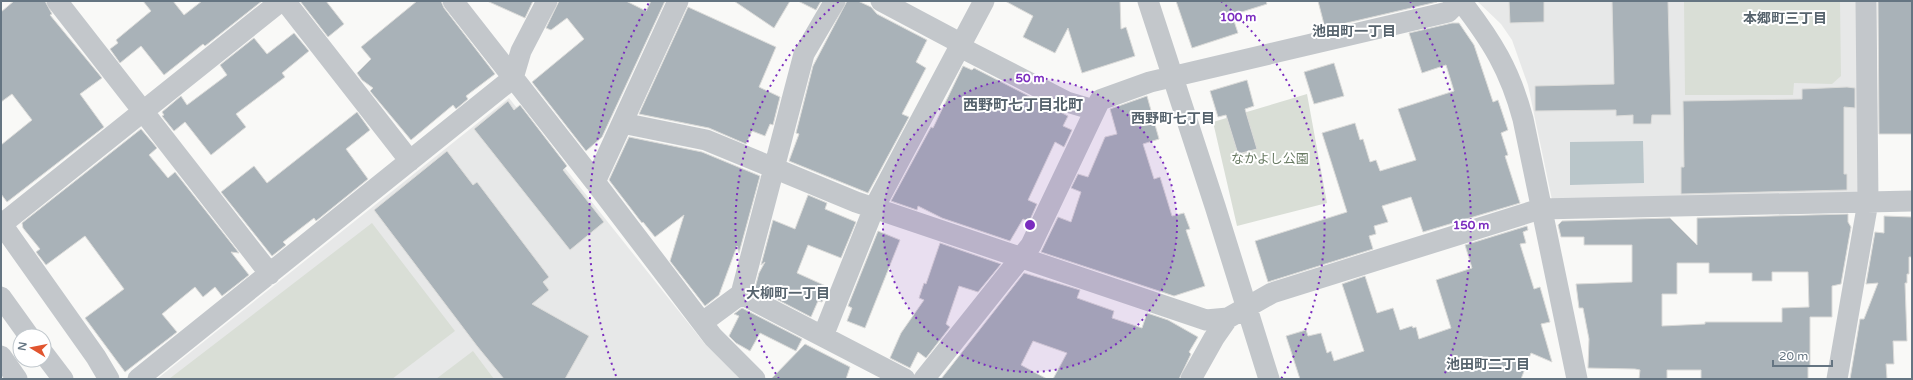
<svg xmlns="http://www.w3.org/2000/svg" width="1913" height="380" font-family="'Varela Round','Noto Sans JP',sans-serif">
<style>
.built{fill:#e7e8e8}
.green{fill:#d9ded6}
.water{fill:#bac6ca}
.building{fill:#a9b2b8;stroke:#dbdbd9;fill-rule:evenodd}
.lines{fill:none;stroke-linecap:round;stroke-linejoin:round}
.minor{stroke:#c3c7cb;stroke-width:21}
.ring{fill:none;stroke:#7b2cbf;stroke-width:2;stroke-dasharray:2 4}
.labels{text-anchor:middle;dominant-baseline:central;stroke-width:4;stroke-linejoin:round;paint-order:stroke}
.park-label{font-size:13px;fill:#687a63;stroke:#fff}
.neighbourhood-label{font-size:14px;font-weight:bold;fill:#56636d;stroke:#fff}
.quarter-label{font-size:15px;font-weight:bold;fill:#56636d;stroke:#fff}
.centre{fill:#7b2cbf;stroke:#fff;stroke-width:2}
.ring-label{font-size:12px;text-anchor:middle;font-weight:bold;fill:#7b2cbf;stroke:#fff;stroke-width:4;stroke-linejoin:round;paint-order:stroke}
</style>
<rect width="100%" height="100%" fill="#f9f9f7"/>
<path class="built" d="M 1477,1 L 1858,1 L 1862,191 L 1853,197 L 1552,200 L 1528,85 L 1512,40 L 1501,24 Z
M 509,98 L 705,344 L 741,379 L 157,379 Z"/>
<path class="green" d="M 1684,1 L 1840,1 L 1841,76 L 1832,84 L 1794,83 L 1793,95 L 1685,95 Z
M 1307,94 L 1327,203 L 1237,226 L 1213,122 Z
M 372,223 L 455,331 L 392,379 L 169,379 Z
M 473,351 L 494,379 L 436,379 Z"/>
<path class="water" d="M 1643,141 L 1644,183 L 1570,185 L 1570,142 Z"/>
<path class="building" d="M 14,1 L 45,1 L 52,14 L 50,15 L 102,78 L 80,94 L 104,127 L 7,202 L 1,194 L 1,145 L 32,120 L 12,94 L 1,102 L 1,12 Z
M 143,1 L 173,1 L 184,15 L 202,1 L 262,1 L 205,46 L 203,44 L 164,75 L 141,46 L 120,63 L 110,49 L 118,43 L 116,40 L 151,11 Z
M 300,1 L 326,1 L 344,24 L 328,37 Z
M 417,1 L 441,1 L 444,8 L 495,74 L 466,96 L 468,99 L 456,109 L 453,105 L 411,140 L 370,91 L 373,88 L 362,80 L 357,73 L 371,59 L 361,47 Z
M 487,1 L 533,1 L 525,18 Z
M 559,1 L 626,1 L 646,11 L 651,1 L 665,1 L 602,137 L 586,151 L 532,82 L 584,39 L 567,18 L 551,30 L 546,28 Z
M 734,1 L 790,1 L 774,28 Z
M 798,1 L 821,1 L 816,10 Z
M 847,1 L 858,1 L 871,7 L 877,14 L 927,40 L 916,62 L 926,68 L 902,114 L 909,117 L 868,193 L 789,161 L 799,134 L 796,133 L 813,66 Z
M 1005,1 L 1120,1 L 1121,29 L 1126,27 L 1135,56 L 1082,73 L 1068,28 L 1055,53 L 1023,37 L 1033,16 Z
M 1176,1 L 1266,1 L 1267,4 L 1232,15 L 1238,33 L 1192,48 Z
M 1318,1 L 1437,1 L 1437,2 L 1325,28 Z
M 1509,1 L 1544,1 L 1544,22 L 1510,23 Z
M 1612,1 L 1668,1 L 1671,115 L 1652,115 L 1651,124 L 1633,124 L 1633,115 L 1616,116 L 1616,110 L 1535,111 L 1535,86 L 1614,84 Z
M 1878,1 L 1912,1 L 1912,134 L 1879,134 Z
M 688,7 L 776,47 L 759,87 L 780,97 L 773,125 L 770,124 L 765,136 L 752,131 L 746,144 L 709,128 L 639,114 Z
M 1452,23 L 1459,23 L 1474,45 L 1493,102 L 1498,100 L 1508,130 L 1501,133 L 1508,155 L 1505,156 L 1520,203 L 1423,232 L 1411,197 L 1382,206 L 1388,222 L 1374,226 L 1376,234 L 1369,236 L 1373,249 L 1268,282 L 1255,241 L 1347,212 L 1322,133 L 1355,123 L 1360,140 L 1363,139 L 1370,162 L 1376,160 L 1380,171 L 1416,160 L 1398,109 L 1454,91 L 1446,65 L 1422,73 L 1409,33 Z
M 294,33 L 309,51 L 282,73 L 285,77 L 236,114 L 246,127 L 211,155 L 185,122 L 174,131 L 162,116 L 164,115 L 162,112 L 181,96 L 187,105 L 227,75 L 220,65 L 254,38 L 267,54 Z
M 1334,63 L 1344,96 L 1314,104 L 1304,72 Z
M 963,66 L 972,70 L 974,68 L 1068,116 L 1063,126 L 1072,130 L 1064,147 L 1055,142 L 1028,200 L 1037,204 L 1029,222 L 1023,219 L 1010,241 L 942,218 L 918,206 L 917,210 L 891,201 L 931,127 L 933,128 Z
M 1247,80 L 1254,106 L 1245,109 L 1257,149 L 1238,154 L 1226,115 L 1218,117 L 1210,91 Z
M 1847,87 L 1855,88 L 1855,108 L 1844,107 L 1844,174 L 1847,174 L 1847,190 L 1681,194 L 1681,167 L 1684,167 L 1683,101 L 1802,99 L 1802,89 Z
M 1147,96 L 1159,139 L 1143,144 L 1154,179 L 1160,177 L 1172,216 L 1184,213 L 1190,229 L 1186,230 L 1205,286 L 1174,296 L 1041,252 L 1058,217 L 1071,222 L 1081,192 L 1071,188 L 1078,174 L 1088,177 L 1105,137 L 1117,134 L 1110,109 Z
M 508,101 L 514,110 L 520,105 L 567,166 L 563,170 L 604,222 L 570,250 L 474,129 Z
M 357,112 L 370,130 L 346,149 L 368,179 L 316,221 L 314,218 L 283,242 L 286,245 L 272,256 L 221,192 L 254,166 L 267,183 Z
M 141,129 L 157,148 L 149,155 L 168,178 L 175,172 L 239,253 L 231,252 L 249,275 L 222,296 L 215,287 L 203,297 L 195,287 L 162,314 L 177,332 L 125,372 L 85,318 L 124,289 L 85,236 L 46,265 L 36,252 L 40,249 L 23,228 L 22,223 Z
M 629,137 L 702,152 L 760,176 L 739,253 L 737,246 L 719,295 L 705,306 L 670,261 L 684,215 L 655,237 L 643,222 L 642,223 L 609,180 Z
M 447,151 L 473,185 L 477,182 L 549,277 L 543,282 L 549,290 L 532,304 L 589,336 L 565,379 L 504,379 L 477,346 L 374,210 Z
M 808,195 L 827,203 L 825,209 L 856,222 L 841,258 L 808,245 L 797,273 L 828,287 L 822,302 L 818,301 L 811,317 L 755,288 L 759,273 L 765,262 L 761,265 L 773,220 L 795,229 Z
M 1848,214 L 1848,222 L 1851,227 L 1841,284 L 1832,286 L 1832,317 L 1810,317 L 1810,367 L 1808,367 L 1808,379 L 1701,379 L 1701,370 L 1667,370 L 1667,379 L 1639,379 L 1640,370 L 1635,369 L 1588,368 L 1589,339 L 1583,308 L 1579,308 L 1576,284 L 1632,282 L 1632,245 L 1584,245 L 1584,237 L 1561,237 L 1558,225 L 1562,221 L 1670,218 L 1697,245 L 1697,218 ZM 1677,263 L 1709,263 L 1709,273 L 1752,273 L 1752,281 L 1772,281 L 1772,272 L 1808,272 L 1809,307 L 1782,308 L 1782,322 L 1705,322 L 1705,324 L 1662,326 L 1662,294 L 1677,294 Z
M 1884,216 L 1912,217 L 1912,257 L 1909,257 L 1909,274 L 1907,274 L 1907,283 L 1905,283 L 1907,341 L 1893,341 L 1894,364 L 1886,364 L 1887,379 L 1850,379 L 1860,319 L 1864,319 L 1878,283 L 1866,284 L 1875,232 L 1884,233 Z
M 1527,226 L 1528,230 L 1523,232 L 1526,243 L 1520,244 L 1534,289 L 1540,287 L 1550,322 L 1541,324 L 1552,362 L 1531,353 L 1521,379 L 1300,379 L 1286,336 L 1306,330 L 1308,336 L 1321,333 L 1327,353 L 1331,351 L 1334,361 L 1364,351 L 1342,284 L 1365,276 L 1377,313 L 1393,308 L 1400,330 L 1412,326 L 1413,328 L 1416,327 L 1419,339 L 1451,328 L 1436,280 L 1472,268 L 1465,245 Z
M 878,231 L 900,240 L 865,328 L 847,321 L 852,308 L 848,306 Z
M 940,243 L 1001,264 L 978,292 L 959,286 L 946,324 L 950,327 L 926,358 L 918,352 L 910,368 L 890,358 L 901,333 L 924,300 L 919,298 L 924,283 L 926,284 Z
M 1024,273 L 1080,290 L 1077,298 L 1114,311 L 1112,318 L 1142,328 L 1147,313 L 1168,320 L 1198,337 L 1189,352 L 1191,354 L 1179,379 L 1053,379 L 1067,353 L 1033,341 L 1021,365 L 1047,379 L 941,379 Z
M 742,308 L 802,339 L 796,351 L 760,333 L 750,351 L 736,343 L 729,336 L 739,316 L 734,314 Z
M 805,344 L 850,367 L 846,379 L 771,379 Z"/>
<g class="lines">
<path class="minor" d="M 57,1 L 270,274
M 285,1 L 410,161
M 453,1 L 595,182 L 713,337 L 755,379
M 881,1 L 962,44
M 1148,1 L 1215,206 L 1269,379
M 1461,1 C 1492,41 1510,70 1523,119 L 1577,379
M 960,47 L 1067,102 L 1094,110
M 622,123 L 706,140 L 856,202 L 1206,320 L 1228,318 L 1272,293 L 1540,209 L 1912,201
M 595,182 L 678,1
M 1,223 L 96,357 L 109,379
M 2,224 L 281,1
M 741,294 L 905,379
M 1,297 L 29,336
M 703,322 L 741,294 L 804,54 L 835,1
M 823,336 L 874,208 L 984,1
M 44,354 L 63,379
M 1,356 L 17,379
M 138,379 L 513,78 L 521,51 L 547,1
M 924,379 L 1031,245 L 1100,100 L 1150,82 L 1448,12 L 1459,1
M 1191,379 L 1214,338 L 1228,318
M 1837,379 L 1868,202 L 1866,1"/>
</g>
<circle cx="1030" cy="225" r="147" fill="#7b2cbf" fill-opacity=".12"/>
<g class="ring">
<circle cx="1030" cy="225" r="147"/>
<path d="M779 379A294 294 0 0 1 839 1M1221 1A294 294 0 0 1 1281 379"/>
<path d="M616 376A441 441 0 0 1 650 1M1410 1A441 441 0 0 1 1444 376"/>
</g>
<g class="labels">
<g class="park-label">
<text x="1270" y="159">なかよし公園</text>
</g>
<g class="neighbourhood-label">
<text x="1785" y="18">本郷町三丁目</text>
<text x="1354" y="31">池田町一丁目</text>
<text x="1173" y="118">西野町七丁目</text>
<text x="788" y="293">大柳町一丁目</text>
<text x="1488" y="364">池田町二丁目</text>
</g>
<g class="quarter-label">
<text x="1023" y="105">西野町七丁目北町</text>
</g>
</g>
<circle cx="1030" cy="225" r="6" class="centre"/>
<g class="ring-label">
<text x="1238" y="21">100 m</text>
<text x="1030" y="82">50 m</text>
<text x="1471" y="229">150 m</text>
</g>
<rect width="1913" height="380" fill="none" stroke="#657582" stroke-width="4"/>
<g transform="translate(32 348) rotate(280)"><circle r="19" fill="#ffffff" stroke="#c1c8cd"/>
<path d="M0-3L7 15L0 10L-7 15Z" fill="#e1552f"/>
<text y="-6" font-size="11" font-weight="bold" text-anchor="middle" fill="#657582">N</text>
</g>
<path d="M1773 360v6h59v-6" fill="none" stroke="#657582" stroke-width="2"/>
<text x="1779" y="360" font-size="12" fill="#657582" stroke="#ffffff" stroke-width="3" paint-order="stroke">20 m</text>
</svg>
